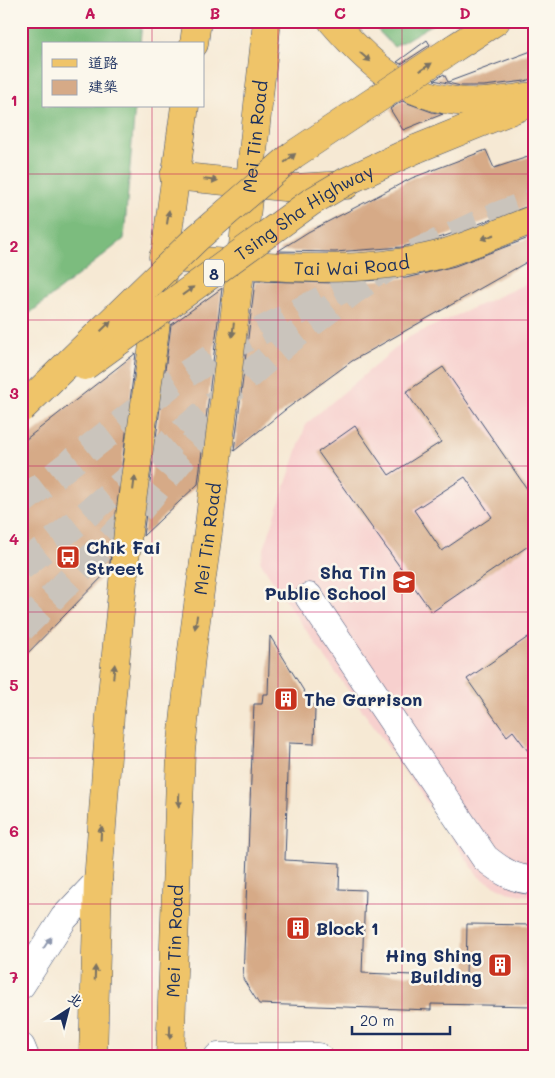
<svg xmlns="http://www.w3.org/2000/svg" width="555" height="1078" font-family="Mali,'LXGW WenKai TC',sans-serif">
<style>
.built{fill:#f7d0ce}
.forest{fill:#7bbc7e;stroke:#4b766e}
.building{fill:#d6aa87;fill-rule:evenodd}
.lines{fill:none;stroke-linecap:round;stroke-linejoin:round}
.major-tunnel{stroke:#cac4bc;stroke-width:28;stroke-dasharray:28 14;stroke-linecap:butt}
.highway-tunnel{stroke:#cac4bc;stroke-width:28;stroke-dasharray:28 14;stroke-linecap:butt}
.minor-casing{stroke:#3c4b70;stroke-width:29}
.major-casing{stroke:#3c4b70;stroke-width:29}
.highway-casing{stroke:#3c4b70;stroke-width:29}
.minor{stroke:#fff;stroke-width:28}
.major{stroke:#efc469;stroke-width:28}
.highway{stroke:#efc469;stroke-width:28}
.highway-bridge-casing{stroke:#3c4b70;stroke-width:29;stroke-linecap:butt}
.highway-bridge{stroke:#efc469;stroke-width:28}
.oneway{fill:#7a7263}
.oneway2{fill:#8d97ae}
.grid{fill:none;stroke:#c2185b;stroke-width:1;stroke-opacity:0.55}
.labels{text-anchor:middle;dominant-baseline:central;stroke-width:5;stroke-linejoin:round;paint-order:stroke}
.shield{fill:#fbf7ec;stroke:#5e6b89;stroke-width:1}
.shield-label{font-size:16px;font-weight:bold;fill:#1b2f5e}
.street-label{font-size:18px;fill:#1b2f5e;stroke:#fbf7ec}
.poi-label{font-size:18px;font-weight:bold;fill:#1b2f5e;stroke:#fbf7ec;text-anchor:start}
.neatline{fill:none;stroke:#c2185b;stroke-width:2}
.grid-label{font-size:16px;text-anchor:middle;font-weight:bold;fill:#c2185b}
</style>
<rect width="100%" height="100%" fill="#fbf7ec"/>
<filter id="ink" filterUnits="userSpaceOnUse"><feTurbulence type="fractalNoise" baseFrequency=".02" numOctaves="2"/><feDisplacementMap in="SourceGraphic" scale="10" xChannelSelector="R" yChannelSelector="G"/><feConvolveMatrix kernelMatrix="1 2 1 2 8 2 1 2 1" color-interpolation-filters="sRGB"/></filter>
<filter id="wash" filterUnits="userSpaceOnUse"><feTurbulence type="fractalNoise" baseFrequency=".0096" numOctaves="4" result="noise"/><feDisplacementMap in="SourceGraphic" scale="20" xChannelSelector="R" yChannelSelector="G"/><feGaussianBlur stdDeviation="1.12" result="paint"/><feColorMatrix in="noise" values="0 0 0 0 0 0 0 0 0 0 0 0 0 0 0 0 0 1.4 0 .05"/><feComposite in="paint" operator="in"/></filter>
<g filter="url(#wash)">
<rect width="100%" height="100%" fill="#f6e9d4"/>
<path class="built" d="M 534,280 L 534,897 L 507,892 L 479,877 L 287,603 L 260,561 L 306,424 L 409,337 Z"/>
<path class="forest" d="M 21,21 L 142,21 L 140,44 L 44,44 L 44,106 L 135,106 L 124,239 L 21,320 Z
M 369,21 L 438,21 L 394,47 Z"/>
<g id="blocks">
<path class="building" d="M 427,40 L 430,45 L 401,64 L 397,62 Z
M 534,50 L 534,78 L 525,81 L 484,86 L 461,86 L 434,80 L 444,74 L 448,82 Z
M 402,101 L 432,112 L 443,114 L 403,130 L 390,109 Z
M 486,150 L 494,168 L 534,155 L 534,204 L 445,236 L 402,247 L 335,252 L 278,251 L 308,232 L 412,178 Z
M 534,236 L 534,258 L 352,361 L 285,410 L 234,451 L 255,281 L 336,283 L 406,278 L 455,266 Z
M 222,288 L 198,484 L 143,536 L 171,325 Z
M 136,353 L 109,570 L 21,660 L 21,443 Z
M 443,367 L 534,499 L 534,542 L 432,612 L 318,452 L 355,426 L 389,475 L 441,442 L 406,392 ZM 465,477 L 492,517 L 442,551 L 414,510 Z
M 534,633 L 534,759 L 513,731 L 507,736 L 467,679 Z
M 270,636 L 315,709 L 314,744 L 289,743 L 285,860 L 340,863 L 339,889 L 365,890 L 362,973 L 466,977 L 467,924 L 534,925 L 534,1006 L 431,1004 L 431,1010 L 259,1004 L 243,979 L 244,952 L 254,704 L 262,704 L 263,694 L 268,694 Z"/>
</g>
</g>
<g filter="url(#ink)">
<use href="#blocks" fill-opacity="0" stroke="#3c4b70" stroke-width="1"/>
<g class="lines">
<path class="major-tunnel" d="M 21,502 L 171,384 L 227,348 L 392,264"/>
<path class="highway-tunnel" d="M 21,567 L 79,521 L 287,342 L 354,290 L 396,262 L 489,219 L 534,202
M 21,629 L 140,509 L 207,428"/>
<g class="minor-casing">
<path id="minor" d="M 309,597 L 485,858 C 500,870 514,880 534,880
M 21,985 L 64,918 L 98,882
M 21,1047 L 25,1057
M 218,1057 L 318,1057"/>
</g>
<g class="major-casing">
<g id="major">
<path d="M 332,21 C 375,71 415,105 484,102 C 501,101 517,98 534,96"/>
<path d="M 194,44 L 197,21"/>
<path d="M 174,176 L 294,188 L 346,185"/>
<path id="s1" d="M 163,257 C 253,265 348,278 438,255 C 470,246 503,231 534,219"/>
<path d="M 93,1057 L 98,882 L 110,715 L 128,531 L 185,106"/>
<path id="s2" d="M 170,1057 L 181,751 L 191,657 L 209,525 L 241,264 L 267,21"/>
</g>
</g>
<g class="highway-casing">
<path id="highway" d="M 454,48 L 496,21
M 416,149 L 534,101"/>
</g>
<use href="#minor" class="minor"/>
<use href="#major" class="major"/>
<use href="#highway" class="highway"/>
<g class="highway-bridge-casing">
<g id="highway-bridge">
<path id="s3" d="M 85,366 L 311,202 L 345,182 L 416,149"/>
<path d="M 21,409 L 196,239 L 293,155 L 454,48"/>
</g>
</g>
<use href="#highway-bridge" class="highway-bridge"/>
</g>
<defs><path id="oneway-solid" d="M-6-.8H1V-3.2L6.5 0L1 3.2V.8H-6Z" transform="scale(1.25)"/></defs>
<g class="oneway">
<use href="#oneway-solid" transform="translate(365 57) rotate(41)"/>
<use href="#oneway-solid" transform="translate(426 67) rotate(-33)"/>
<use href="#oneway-solid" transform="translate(290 158) rotate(-39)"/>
<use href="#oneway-solid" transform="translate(211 180) rotate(6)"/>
<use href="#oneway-solid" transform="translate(168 217) rotate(-82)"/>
<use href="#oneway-solid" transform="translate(488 237) rotate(160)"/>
<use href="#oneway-solid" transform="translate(188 291) rotate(-36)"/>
<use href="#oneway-solid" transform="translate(106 326) rotate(-44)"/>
<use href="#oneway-solid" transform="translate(233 330) rotate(97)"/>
<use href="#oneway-solid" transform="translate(134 483) rotate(-83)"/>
<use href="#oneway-solid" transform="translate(196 622) rotate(99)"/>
<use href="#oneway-solid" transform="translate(114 671) rotate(-84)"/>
<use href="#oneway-solid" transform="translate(179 800) rotate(92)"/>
<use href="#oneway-solid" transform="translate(101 833) rotate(-87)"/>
<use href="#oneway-solid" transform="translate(95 973) rotate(-88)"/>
<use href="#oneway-solid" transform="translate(170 1032) rotate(91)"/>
</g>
<use class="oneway2" href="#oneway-solid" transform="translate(47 943) rotate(-57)"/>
</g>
<path class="grid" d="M 152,21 L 152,44M 278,21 L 278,1057M 402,21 L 402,1057M 152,106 L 152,1057M 21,174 L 534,174M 21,320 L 534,320M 21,466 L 534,466M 21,612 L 534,612M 21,758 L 534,758M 21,904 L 534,904"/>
<defs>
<g id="bus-square" transform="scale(1.25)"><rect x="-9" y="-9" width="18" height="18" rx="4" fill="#c8321e" stroke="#fbf7ec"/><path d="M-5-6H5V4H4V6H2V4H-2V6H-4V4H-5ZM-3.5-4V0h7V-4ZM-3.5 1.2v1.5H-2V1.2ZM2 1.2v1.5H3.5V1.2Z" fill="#fff"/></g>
<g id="school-square" transform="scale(1.25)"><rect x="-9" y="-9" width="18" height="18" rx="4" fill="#c8321e" stroke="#fbf7ec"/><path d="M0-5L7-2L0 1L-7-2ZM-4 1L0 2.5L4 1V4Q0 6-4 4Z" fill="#fff"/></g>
<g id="building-square" transform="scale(1.25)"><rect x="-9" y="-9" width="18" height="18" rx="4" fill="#c8321e" stroke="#fbf7ec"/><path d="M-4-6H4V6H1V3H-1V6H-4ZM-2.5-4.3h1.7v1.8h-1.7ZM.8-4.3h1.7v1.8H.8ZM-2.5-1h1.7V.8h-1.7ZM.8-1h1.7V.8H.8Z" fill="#fff"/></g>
</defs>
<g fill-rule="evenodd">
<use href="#bus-square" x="68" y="557"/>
<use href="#school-square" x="404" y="582"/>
<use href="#building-square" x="286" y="699"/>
<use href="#building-square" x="298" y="928"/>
<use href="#building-square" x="500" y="965"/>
</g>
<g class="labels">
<rect class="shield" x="204" y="259.5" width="20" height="27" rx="4"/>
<g class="shield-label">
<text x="214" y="273">8</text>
</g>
<g class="street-label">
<text stroke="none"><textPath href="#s2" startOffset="925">Mei Tin Road</textPath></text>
<text stroke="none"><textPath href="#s3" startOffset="268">Tsing Sha Highway</textPath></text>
<text stroke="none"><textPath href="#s1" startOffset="189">Tai Wai Road</textPath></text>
<text stroke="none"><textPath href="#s2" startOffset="520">Mei Tin Road</textPath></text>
<text stroke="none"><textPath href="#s2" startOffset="116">Mei Tin Road</textPath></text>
</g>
<g class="poi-label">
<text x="86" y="547">Chik Fai<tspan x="86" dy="21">Street</tspan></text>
<text x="386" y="572" text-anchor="end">Sha Tin<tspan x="386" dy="21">Public School</tspan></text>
<text x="304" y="699">The Garrison</text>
<text x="316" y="928">Block 1</text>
<text x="482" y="955" text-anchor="end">Hing Shing<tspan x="482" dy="21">Building</tspan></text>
</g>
</g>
<rect width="555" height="1078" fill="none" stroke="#fbf7ec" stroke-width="55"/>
<rect x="42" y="42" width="162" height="65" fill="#fbf7ec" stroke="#a1a7b3"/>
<rect x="52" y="59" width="25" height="8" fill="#efc469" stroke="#a1a7b3"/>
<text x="88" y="68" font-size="15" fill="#1b2f5e">道路</text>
<rect x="52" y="80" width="25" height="15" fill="#d6aa87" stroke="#a1a7b3"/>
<text x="88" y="92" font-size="15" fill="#1b2f5e">建築</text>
<g transform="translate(68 1010) rotate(36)" stroke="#fbf7ec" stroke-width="4" paint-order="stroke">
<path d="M0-4L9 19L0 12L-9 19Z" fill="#1b2f5e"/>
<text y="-8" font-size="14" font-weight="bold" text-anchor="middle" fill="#1b2f5e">北</text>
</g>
<path d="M352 1026v8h98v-8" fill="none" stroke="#1b2f5e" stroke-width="2.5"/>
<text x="360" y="1026" font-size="15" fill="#1b2f5e" stroke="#fbf7ec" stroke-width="4" paint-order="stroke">20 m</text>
<rect x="28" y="28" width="500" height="1022" class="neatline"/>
<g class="grid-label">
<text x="90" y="19">A</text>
<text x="215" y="19">B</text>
<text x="340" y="19">C</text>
<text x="465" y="19">D</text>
<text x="14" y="106">1</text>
<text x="14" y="252">2</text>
<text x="14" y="399">3</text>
<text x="14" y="545">4</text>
<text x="14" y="691">5</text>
<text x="14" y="837">6</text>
<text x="14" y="983">7</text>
</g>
</svg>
